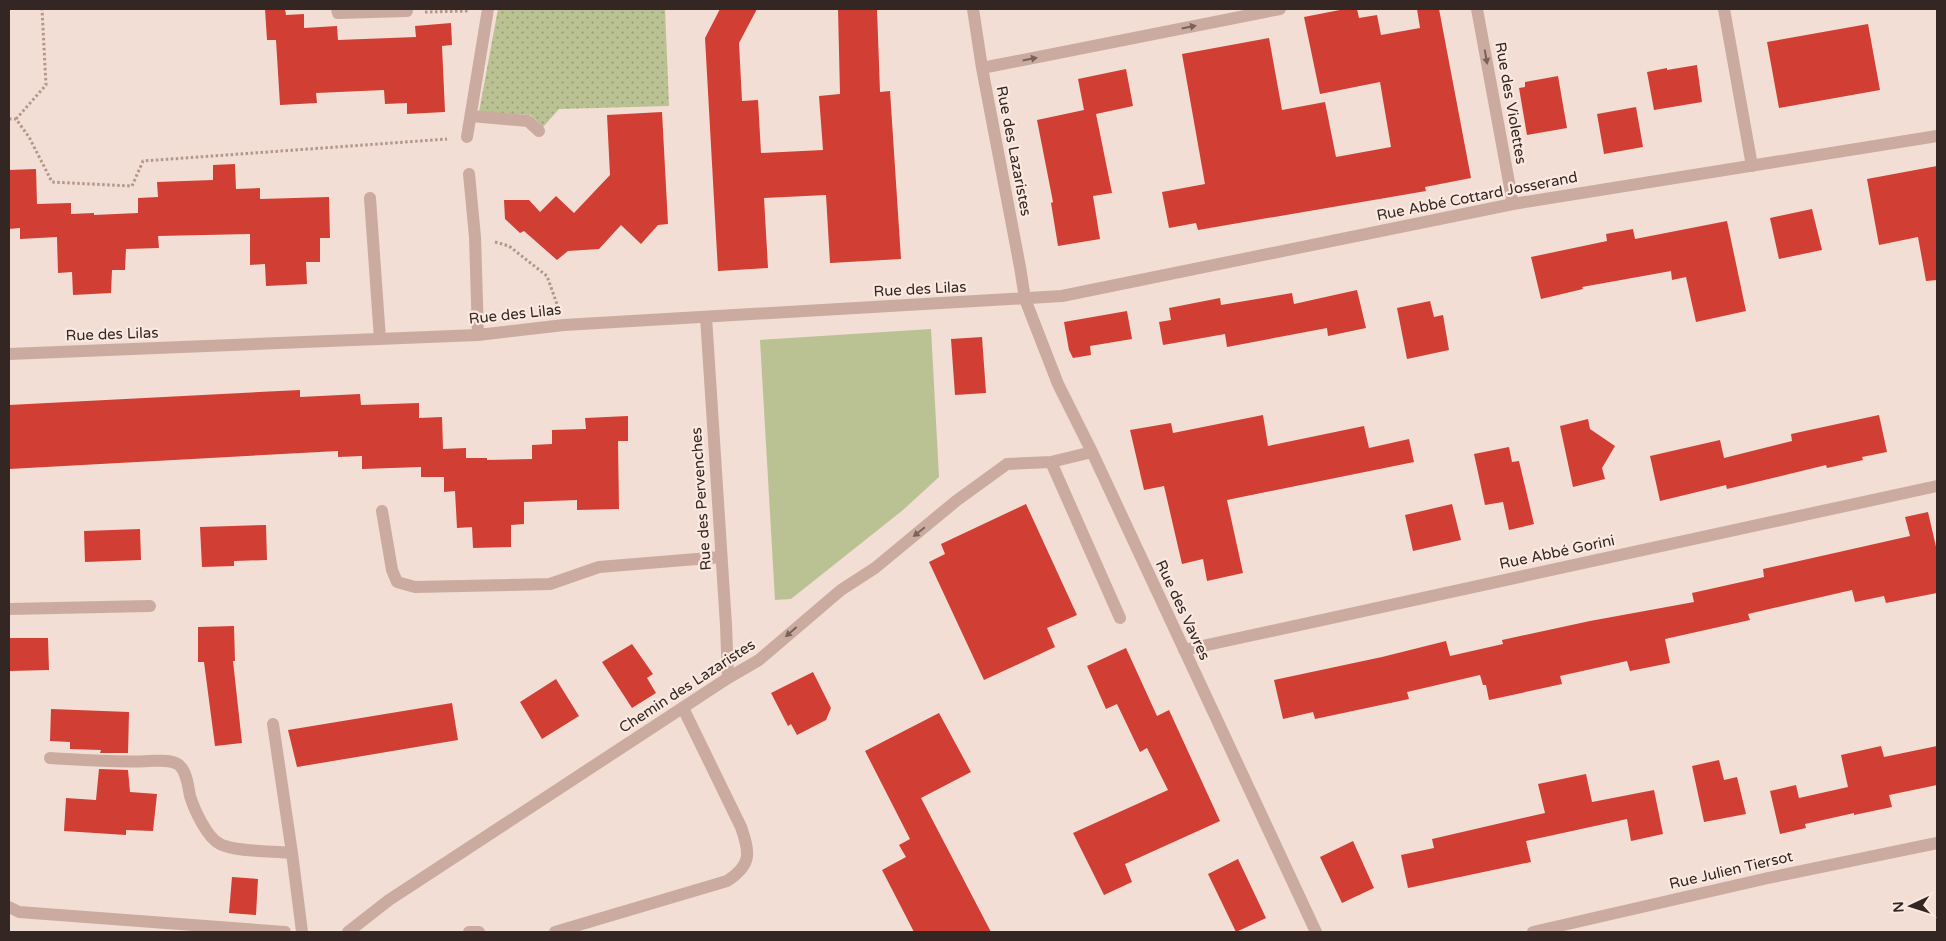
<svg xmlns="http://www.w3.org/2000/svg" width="1946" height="941" font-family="'Varela Round',sans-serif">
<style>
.grass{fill:url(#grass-dots)}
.park{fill:#bac293}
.building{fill:#d13e33}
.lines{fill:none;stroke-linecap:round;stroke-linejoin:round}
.path{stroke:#b6958a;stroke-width:3;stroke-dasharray:2.5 2.5;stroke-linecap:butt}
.minor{stroke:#cbab9f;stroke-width:12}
.oneway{fill:#78625b}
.labels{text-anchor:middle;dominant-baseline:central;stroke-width:4.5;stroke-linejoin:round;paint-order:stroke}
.street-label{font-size:15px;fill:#342623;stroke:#fae9e0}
</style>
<defs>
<pattern id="grass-dots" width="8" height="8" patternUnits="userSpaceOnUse" patternTransform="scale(1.25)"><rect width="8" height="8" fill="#bac293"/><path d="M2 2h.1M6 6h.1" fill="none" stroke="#989d78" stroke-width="1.8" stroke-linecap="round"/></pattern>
</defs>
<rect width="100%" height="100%" fill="#f2ded4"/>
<path class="grass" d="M 498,9 L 665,9 L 669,106 L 559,109 L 543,127 L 531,115 L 479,112 Z"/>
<path class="park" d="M 931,329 L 939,477 L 903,510 L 791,599 L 775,600 L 760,340 Z"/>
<path class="building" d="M 265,9 L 285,9 L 286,15 L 304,14 L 304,28 L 337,26 L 338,40 L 416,37 L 415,26 L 451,23 L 452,45 L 442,46 L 445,112 L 407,114 L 407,103 L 385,104 L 384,90 L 316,93 L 317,103 L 280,105 L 276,40 L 267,40 Z
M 720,9 L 757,9 L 739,43 L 742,101 L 758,100 L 761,153 L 823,150 L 819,96 L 840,94 L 838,9 L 877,9 L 880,92 L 890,91 L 901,259 L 830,263 L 826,195 L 764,198 L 768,268 L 718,271 L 705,38 Z
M 1345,9 L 1357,9 L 1359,18 L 1377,15 L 1381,35 L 1420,28 L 1417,9 L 1439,9 L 1471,178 L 1425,187 L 1426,191 L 1198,230 L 1196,223 L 1169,228 L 1162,192 L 1205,184 L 1182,54 L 1269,38 L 1282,110 L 1325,102 L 1336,157 L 1391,147 L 1380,82 L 1320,94 L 1304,17 Z
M 1868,24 L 1880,90 L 1779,108 L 1767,42 Z
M 1697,65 L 1702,102 L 1654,110 L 1647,72 L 1667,68 L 1667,70 Z
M 1126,69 L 1133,106 L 1096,114 L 1112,193 L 1093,196 L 1100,239 L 1058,246 L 1051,203 L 1053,202 L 1037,120 L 1084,110 L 1078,79 Z
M 1558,76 L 1567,128 L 1527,135 L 1519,88 L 1525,87 L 1525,82 Z
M 1636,107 L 1643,147 L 1604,154 L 1597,114 Z
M 662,112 L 668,224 L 658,225 L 641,244 L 621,225 L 599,249 L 568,251 L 557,260 L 524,231 L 520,233 L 505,219 L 504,200 L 529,200 L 540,212 L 556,196 L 574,213 L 610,175 L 607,115 Z
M 235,164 L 236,189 L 260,188 L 260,199 L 329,197 L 330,238 L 320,238 L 320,262 L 306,262 L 307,284 L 266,286 L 265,264 L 250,265 L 250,234 L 158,236 L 159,248 L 126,249 L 125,270 L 112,270 L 111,293 L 73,295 L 72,272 L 58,273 L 57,237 L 20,239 L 20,228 L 9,229 L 9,170 L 36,169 L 37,204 L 71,203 L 71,214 L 94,213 L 94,215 L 138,213 L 138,198 L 158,197 L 157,182 L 213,180 L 213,165 Z
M 1937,166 L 1937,280 L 1926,281 L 1918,237 L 1879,245 L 1867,179 Z
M 1812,209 L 1822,250 L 1779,259 L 1770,218 Z
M 1727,221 L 1746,311 L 1696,322 L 1686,277 L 1672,280 L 1671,271 L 1582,287 L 1583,289 L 1541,299 L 1531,257 L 1607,241 L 1606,234 L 1633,229 L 1635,239 Z
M 1357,290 L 1366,328 L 1328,336 L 1327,328 L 1227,347 L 1225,334 L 1163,345 L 1159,322 L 1171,320 L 1169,308 L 1220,298 L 1221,305 L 1292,293 L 1294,304 Z
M 1430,301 L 1434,317 L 1443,315 L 1449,350 L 1407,359 L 1397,308 Z
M 1127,311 L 1132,339 L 1090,346 L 1091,355 L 1073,358 L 1069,350 L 1064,322 Z
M 982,337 L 986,393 L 955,395 L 951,339 Z
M 300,390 L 300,397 L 360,394 L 361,405 L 419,403 L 419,418 L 442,417 L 443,449 L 466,448 L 466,458 L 487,458 L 487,460 L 532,459 L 532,445 L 552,444 L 552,430 L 586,429 L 585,418 L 628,416 L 628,441 L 618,441 L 619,509 L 577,510 L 577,500 L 524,502 L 524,524 L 511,525 L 511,547 L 473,548 L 472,527 L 457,528 L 455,491 L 444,492 L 444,477 L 421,477 L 421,467 L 362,469 L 362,456 L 338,457 L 338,451 L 9,469 L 9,405 Z
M 1263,415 L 1268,446 L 1364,426 L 1369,448 L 1409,439 L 1414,462 L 1227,500 L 1243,573 L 1207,581 L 1203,559 L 1182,564 L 1164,486 L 1144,490 L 1130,430 L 1171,423 L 1173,433 Z
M 1879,415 L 1887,452 L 1862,457 L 1863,460 L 1827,468 L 1826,465 L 1727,489 L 1726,485 L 1660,501 L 1650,456 L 1720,440 L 1724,458 L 1792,441 L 1791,434 Z
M 1588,419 L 1590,429 L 1615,446 L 1602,468 L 1605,479 L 1573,487 L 1560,426 Z
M 1509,447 L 1512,462 L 1519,461 L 1534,524 L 1509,530 L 1503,502 L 1485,505 L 1474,454 Z
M 1026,504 L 1077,615 L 1047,628 L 1055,647 L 984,680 L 929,562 L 945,554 L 941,544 Z
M 1452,504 L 1461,540 L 1413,551 L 1405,515 Z
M 1928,512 L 1937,551 L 1937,593 L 1886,603 L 1884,596 L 1855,602 L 1852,590 L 1748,614 L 1750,620 L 1665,639 L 1670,663 L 1630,671 L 1627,661 L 1560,676 L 1562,684 L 1489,700 L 1486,685 L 1483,685 L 1480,675 L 1407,692 L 1409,699 L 1315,719 L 1313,712 L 1283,719 L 1274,680 L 1382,657 L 1446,641 L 1450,656 L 1503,644 L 1502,640 L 1590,621 L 1694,602 L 1692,593 L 1764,577 L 1763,569 L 1910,536 L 1905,517 Z
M 266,525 L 267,560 L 234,561 L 234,566 L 202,567 L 200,527 Z
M 140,529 L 141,560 L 85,562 L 84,531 Z
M 234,626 L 235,661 L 233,661 L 242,743 L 215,746 L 204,662 L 198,662 L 198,627 Z
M 9,638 L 48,638 L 49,670 L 9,671 Z
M 632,644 L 653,674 L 647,678 L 656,693 L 632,708 L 602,662 Z
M 1126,648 L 1157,716 L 1169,710 L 1220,821 L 1125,864 L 1132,882 L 1104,895 L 1073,833 L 1168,790 L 1147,748 L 1140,752 L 1117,704 L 1106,709 L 1087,666 Z
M 813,672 L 831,708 L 826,720 L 797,735 L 791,724 L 788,726 L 771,693 Z
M 556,679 L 579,716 L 542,739 L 520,702 Z
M 452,703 L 458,740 L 297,767 L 288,730 Z
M 51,709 L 129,712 L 128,753 L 100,753 L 101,750 L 70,749 L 70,742 L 50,741 Z
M 939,713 L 971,772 L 921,798 L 991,932 L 914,932 L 882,870 L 906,857 L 899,845 L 910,839 L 865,751 Z
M 1881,746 L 1884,757 L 1937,746 L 1937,785 L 1889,795 L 1892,807 L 1854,815 L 1854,813 L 1805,824 L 1806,828 L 1780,834 L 1770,791 L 1796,785 L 1799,798 L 1848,787 L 1841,755 Z
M 1719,760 L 1724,780 L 1737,777 L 1746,814 L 1704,822 L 1692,766 Z
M 99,769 L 128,770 L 130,792 L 157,794 L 153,831 L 126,830 L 126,835 L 64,831 L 66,798 L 96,800 Z
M 1586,774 L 1592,802 L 1654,790 L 1663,834 L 1631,841 L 1627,819 L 1526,841 L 1531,862 L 1408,888 L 1401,855 L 1434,848 L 1432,839 L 1545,813 L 1538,784 Z
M 1353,841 L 1374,888 L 1342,903 L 1320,857 Z
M 1238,859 L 1266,918 L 1236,932 L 1208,874 Z
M 232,877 L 258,879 L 256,915 L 229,913 Z"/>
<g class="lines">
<path class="path" d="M 425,12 L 469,11
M 9,119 L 16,119 L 29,137 L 52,182 L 132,186 L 143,161 L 447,139
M 16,119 L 46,85 L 42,9
M 495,242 L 509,246 L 547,276 L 558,307"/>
<path class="minor" d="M 337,9 L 338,13 L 407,11 L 407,9
M 973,9 L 982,68 L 1020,267 L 1025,299 L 1058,384 L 1092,452 L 1316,932
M 1477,9 L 1513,204
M 1724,9 L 1752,166
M 982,68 L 1280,9
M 471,116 L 528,121 L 539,131
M 467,137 L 488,9
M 469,174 L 475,237 L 478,335
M 370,198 L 380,339
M 706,317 L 726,625 L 728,678
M 9,354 L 478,335 L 564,325 L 1062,296 L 1513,204 L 1937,136
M 1051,462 L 1120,618
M 382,511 L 392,570 L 397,582 L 415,587 L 550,584 L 599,567 L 721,557
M 9,609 L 150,606
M 1184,650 L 1937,486
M 273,724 L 292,853
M 50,758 C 83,760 116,763 149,761 C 158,761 171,759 179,765 C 187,772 188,786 190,796 C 194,809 207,838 220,844 C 235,852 273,851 292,853 L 302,932
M 9,907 L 19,912 L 285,932
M 348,932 L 389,900 L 728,678 L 759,660 L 841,590 L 875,568 L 956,501 L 1007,464 L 1051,462 L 1092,452
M 469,932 L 479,932
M 555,932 L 727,881 C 752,865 750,853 741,827 L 683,708
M 1533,932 L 1768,878 L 1937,843"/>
</g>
<defs><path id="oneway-solid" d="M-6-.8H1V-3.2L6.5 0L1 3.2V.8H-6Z" transform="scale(1.25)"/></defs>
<g class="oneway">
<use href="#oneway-solid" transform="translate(1189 27) rotate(-11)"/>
<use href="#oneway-solid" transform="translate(1486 57) rotate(80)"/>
<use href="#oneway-solid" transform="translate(1030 59) rotate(-11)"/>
<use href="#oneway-solid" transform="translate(919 532) rotate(141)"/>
<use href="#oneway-solid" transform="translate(791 632) rotate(139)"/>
</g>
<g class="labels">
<g class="street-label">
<text transform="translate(1511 103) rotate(80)">Rue des Violettes</text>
<text transform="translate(1014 151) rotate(79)">Rue des Lazaristes</text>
<text transform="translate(1477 196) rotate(-11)">Rue Abbé Cottard Josserand</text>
<text transform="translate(920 289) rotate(-3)">Rue des Lilas</text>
<text transform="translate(515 314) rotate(-6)">Rue des Lilas</text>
<text transform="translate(112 334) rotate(-2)">Rue des Lilas</text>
<text transform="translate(701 499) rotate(-94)">Rue des Pervenches</text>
<text transform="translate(1557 552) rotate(-12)">Rue Abbé Gorini</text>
<text transform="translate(1183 610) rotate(65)">Rue des Vavres</text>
<text transform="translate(687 686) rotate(-33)">Chemin des Lazaristes</text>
<text transform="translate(1731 870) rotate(-13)">Rue Julien Tiersot</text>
</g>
</g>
<rect width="1946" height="941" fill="none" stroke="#342623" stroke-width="20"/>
<g transform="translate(1911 906) rotate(266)" stroke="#fae9e0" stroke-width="4" paint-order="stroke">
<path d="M0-4L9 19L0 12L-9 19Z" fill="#342623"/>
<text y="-8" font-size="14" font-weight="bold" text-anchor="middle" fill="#342623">N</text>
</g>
</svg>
